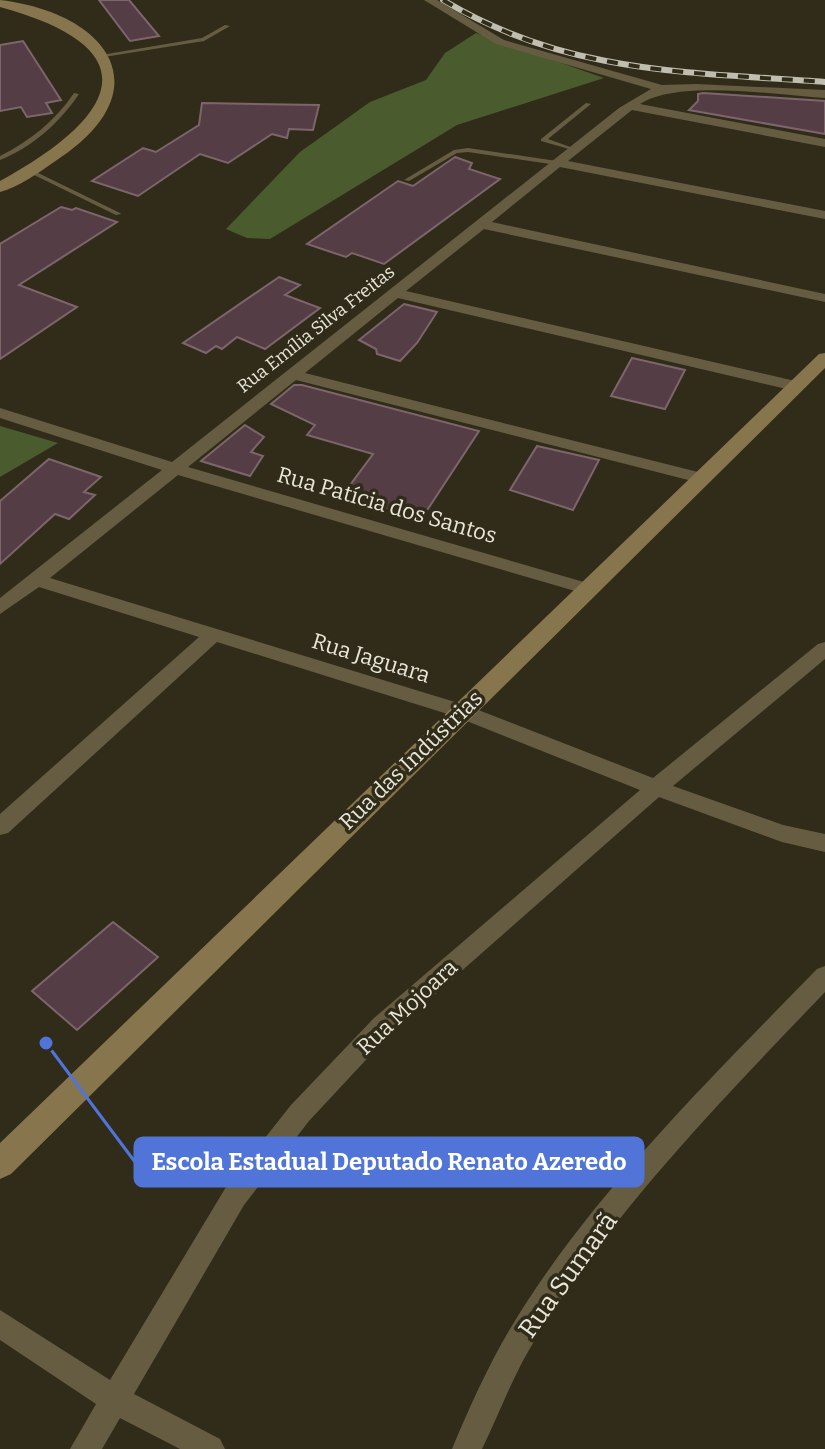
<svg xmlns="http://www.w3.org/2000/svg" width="825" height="1449" font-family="Bitter,serif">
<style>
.green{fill:#4a5c2e}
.building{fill:#543d44;stroke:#7d656c;stroke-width:2}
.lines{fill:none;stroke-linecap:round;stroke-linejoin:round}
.lane{fill:#665c42;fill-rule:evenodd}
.street{fill:#665c42;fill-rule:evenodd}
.secondary{fill:#87764d;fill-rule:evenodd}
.rail-casing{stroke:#c0beb0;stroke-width:6}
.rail{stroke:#302c19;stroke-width:4;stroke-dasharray:11;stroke-linecap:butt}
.labels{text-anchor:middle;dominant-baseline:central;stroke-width:7;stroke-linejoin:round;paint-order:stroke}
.far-street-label{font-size:18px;fill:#e9e7da;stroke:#302c19}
.street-label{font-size:22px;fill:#e9e7da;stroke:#302c19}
.near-street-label{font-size:26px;fill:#e9e7da;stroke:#302c19}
.leader{fill:none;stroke:#5074d8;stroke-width:3}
.callout-dot{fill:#5074d8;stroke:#302c19;stroke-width:3}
.callout{fill:#5074d8;stroke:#5074d8;stroke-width:3}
.callout-label{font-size:24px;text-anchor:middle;font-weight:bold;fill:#fff}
</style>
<rect width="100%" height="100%" fill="#302c19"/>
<path class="green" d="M 476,33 L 604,78 L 457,125 L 270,239 L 247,238 L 226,229 L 300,152 L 370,102 L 426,80 L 445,53 Z
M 0,426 L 58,443 L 0,477 Z"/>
<path class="building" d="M 99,0 L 129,0 L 159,36 L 130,41 Z
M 23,41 L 61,100 L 46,103 L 52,113 L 27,117 L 21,107 L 0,111 L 0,45 Z
M 703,93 L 825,101 L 825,134 L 689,110 L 698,101 L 698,94 Z
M 202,103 L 319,105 L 313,130 L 289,129 L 287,138 L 272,134 L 228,163 L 200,154 L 138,196 L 92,181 L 143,148 L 156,152 L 199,125 Z
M 455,157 L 472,163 L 469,169 L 500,179 L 384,264 L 352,253 L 346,257 L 307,244 L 398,181 L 413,186 Z
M 61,207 L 72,210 L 76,208 L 117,222 L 19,285 L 77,307 L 0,359 L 0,244 Z
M 279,277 L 300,285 L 285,295 L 320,308 L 265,349 L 237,337 L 222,349 L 216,346 L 206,353 L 183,343 Z
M 404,304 L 437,312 L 417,343 L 400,361 L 377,354 L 376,349 L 359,340 Z
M 632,358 L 685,370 L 665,409 L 611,396 Z
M 294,385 L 302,385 L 479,431 L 422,518 L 342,496 L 373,454 L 307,435 L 315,425 L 271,404 Z
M 245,425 L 264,437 L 251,452 L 263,456 L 250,476 L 201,461 Z
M 537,446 L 599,460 L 573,510 L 510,490 Z
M 49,459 L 101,477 L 84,492 L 95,495 L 69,519 L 55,514 L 0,564 L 0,501 Z
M 113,922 L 158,957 L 77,1030 L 32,991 Z"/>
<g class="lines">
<path class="lane" d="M 225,25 L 230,26 L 204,41 L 104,57 L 101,55 L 202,38 Z
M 74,93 L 79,94 C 59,123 33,147 0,160 L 0,156 C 30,141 55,121 74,93 Z
M 586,103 L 591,104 L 548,139 L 576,149 L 576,151 L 541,141 L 541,139 Z
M 468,148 L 557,161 L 560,163 L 557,165 L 468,152 L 457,153 L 409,181 L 404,180 L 454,150 Z
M 30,169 L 120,213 L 121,214 L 116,215 L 28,172 L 28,170 Z"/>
<path class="street" d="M 424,0 L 437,0 L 504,40 L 662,85 L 696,84 L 825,90 L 825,98 C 777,95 678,79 640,104 L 825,139 L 825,147 L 632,110 L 568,161 L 825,211 L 825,219 L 560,167 L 492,222 L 825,294 L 825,302 L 484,229 L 406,291 L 795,381 L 803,386 L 795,391 L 398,298 L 305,373 L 706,474 L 708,478 L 700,483 L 296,380 L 188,467 L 594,585 L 597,589 L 594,593 L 582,593 L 178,475 L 50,578 L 468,706 L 653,778 L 818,644 L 825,642 L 825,659 L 673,786 L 783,825 L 825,834 L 825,852 L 782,842 L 659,797 L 390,1034 L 309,1121 L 244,1205 L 134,1394 L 220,1439 L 225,1449 L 180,1449 L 120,1418 L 102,1449 L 70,1449 L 96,1404 L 0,1340 L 0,1310 L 110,1380 L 226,1187 L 291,1105 L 374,1018 L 640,790 L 454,716 L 217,642 L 8,833 L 0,835 L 0,814 L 199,637 L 39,587 L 0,614 L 0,598 L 162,470 L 0,418 L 0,408 L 172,462 L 619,108 L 651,89 L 496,44 Z
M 825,966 L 825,992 C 724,1098 602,1222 529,1350 C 511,1381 498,1416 482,1449 L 452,1449 C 469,1408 488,1366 510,1329 C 588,1198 711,1078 817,969 Z"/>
<path class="secondary" d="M 0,0 C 109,13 165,91 54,162 C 38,173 19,187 0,192 L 0,181 C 114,119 157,50 0,7 Z
M 825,353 L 825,368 L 11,1174 L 0,1179 L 0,1143 L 819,354 Z"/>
<g class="rail-casing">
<path id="rail" d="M 443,0 C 566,74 687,72 825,82"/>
</g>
<use href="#rail" class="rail"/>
</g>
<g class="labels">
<g class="far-street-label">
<text transform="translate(316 329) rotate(-38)">Rua Emília Silva Freitas</text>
</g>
<g class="street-label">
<text transform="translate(387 505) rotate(16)">Rua Patícia dos Santos</text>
<text transform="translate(371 658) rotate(17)">Rua Jaguara</text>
<text transform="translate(411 760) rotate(-44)">Rua das Indústrias</text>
<text transform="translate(407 1007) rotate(-43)">Rua Mojoara</text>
</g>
<g class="near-street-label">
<text transform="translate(568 1275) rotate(-54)">Rua Sumarã</text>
</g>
</g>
<path class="leader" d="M46 1043L135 1162"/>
<circle class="callout-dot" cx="46" cy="1043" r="8"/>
<rect class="callout" x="135" y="1138" width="508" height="48" rx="8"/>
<g class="callout-label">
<text x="389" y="1170">Escola Estadual Deputado Renato Azeredo</text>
</g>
</svg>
